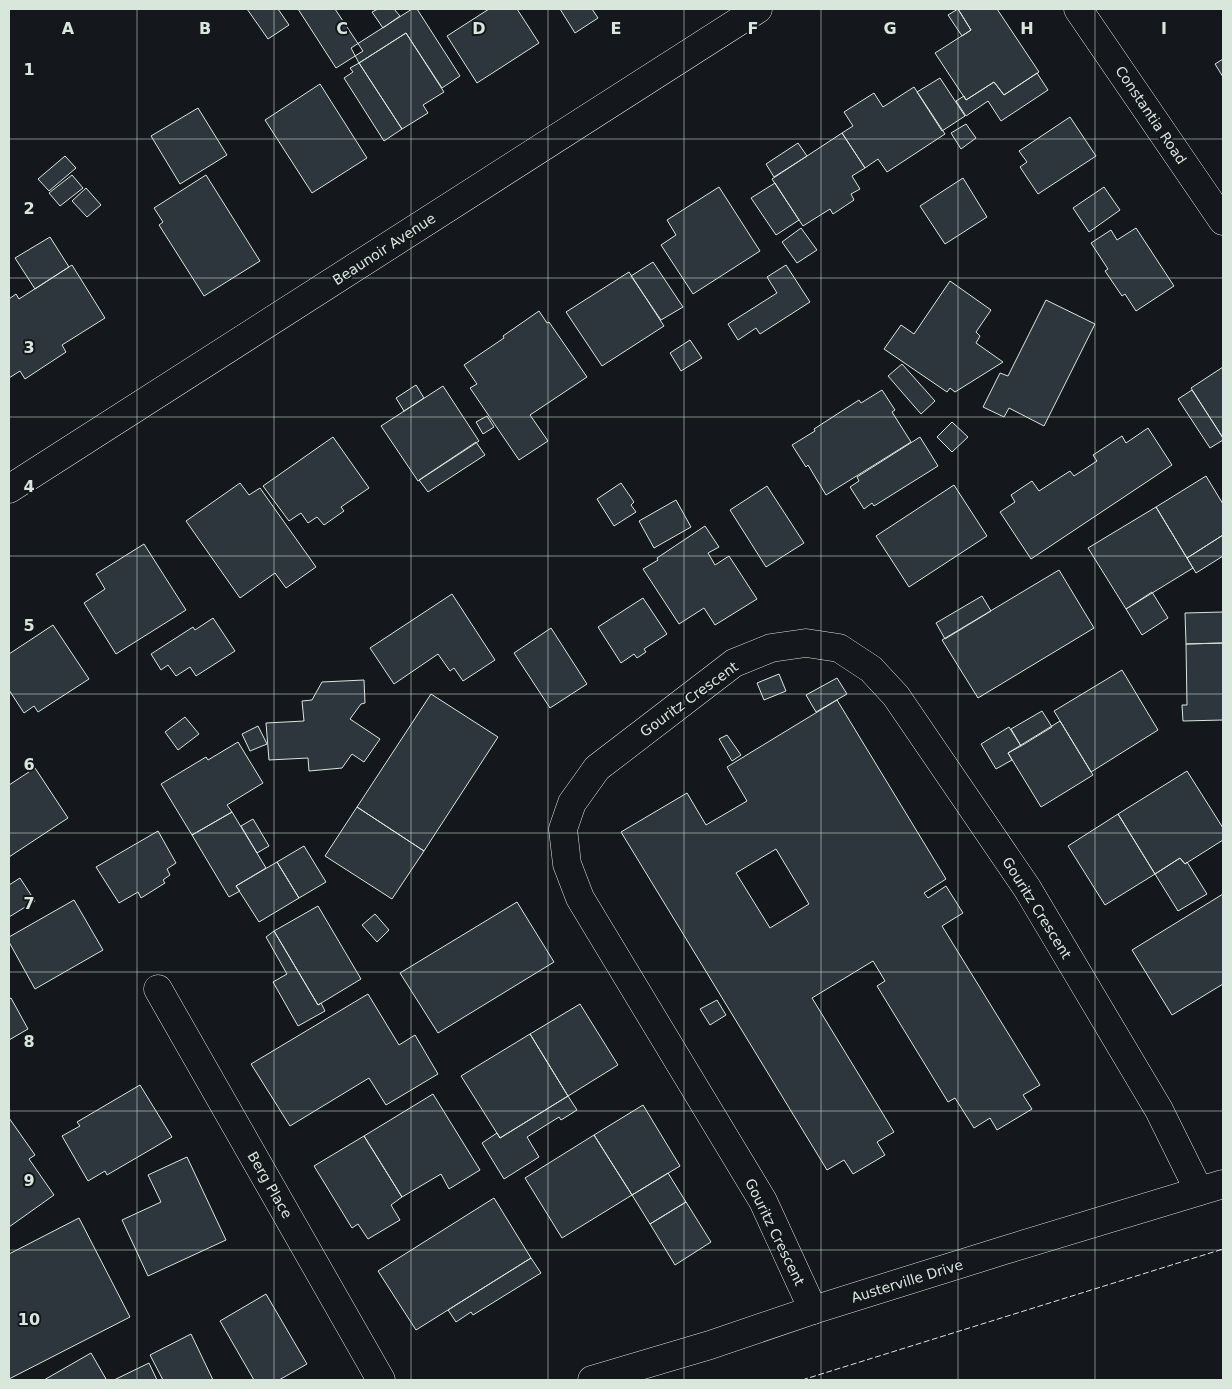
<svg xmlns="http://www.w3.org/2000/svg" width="1232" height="1389" font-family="'DejaVu Sans',sans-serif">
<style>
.building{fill:#2c363c;stroke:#d8e6dc;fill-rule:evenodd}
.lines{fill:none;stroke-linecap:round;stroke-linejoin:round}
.minor-casing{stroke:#d8e6dc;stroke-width:29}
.tertiary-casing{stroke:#d8e6dc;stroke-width:29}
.minor{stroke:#14181c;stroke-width:28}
.tertiary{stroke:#14181c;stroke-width:28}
.fence{stroke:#d8e6dc;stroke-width:1;stroke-dasharray:6 2.5;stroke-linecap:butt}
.grid{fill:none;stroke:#d8e6dc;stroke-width:1;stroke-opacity:0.55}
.labels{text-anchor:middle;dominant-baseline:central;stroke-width:4;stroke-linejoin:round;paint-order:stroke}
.street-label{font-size:14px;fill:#d8e6dc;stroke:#14181c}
.grid-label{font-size:16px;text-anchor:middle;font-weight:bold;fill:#d8e6dc;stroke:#14181c;stroke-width:4;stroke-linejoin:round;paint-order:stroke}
</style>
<rect width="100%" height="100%" fill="#14181c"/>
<path class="building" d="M 247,9 L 278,9 L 289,25 L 268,39 Z
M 298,9 L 335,9 L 363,51 L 336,68 Z
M 378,9 L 394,9 L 400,16 L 383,28 L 372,12 Z
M 412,9 L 417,9 L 460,76 L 442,88 L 406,33 L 359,63 L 351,48 Z
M 489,9 L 517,9 L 539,43 L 477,83 L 447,36 Z
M 560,9 L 592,9 L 598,18 L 575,33 Z
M 958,9 L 971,30 L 962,36 L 948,15 Z
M 958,9 L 997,9 L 1039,72 L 1004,95 L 994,82 L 966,100 L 935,53 L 971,30 Z
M 406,33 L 444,92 L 423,105 L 428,113 L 402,129 L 359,63 Z
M 1223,59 L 1223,77 L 1215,64 Z
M 359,63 L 402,129 L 384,141 L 344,78 L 353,72 L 350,68 Z
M 1037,73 L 1048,90 L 1001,121 L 988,101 L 966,116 L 956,101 L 964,96 L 966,100 L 994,82 L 1004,95 Z
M 940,78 L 965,116 L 942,131 L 917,92 Z
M 320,84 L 367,158 L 312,193 L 265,120 Z
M 914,87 L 945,134 L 887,172 L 878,159 L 865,168 L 842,133 L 853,126 L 844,112 L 874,93 L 883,107 Z
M 198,108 L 227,155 L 180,184 L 151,136 Z
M 1070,117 L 1096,156 L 1038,194 L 1020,167 L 1027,162 L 1019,151 Z
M 966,124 L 976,138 L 961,149 L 951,133 Z
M 842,133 L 865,168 L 852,176 L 860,189 L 851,194 L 854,200 L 833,214 L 830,209 L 803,226 L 772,179 Z
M 798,143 L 807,156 L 774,177 L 766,164 Z
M 65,156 L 76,168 L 49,191 L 38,179 Z
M 72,175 L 83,188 L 60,206 L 49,193 Z
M 206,175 L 260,261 L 204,296 L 159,225 L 163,222 L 154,208 Z
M 963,178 L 987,217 L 945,244 L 920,206 Z
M 775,183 L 799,220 L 776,235 L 751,198 Z
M 719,187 L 760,251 L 693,294 L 661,245 L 676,235 L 667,220 Z
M 1104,187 L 1120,210 L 1089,232 L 1073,208 Z
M 86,188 L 101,205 L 87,217 L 72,201 Z
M 801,228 L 817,250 L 797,263 L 782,242 Z
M 1136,228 L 1174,286 L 1136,311 L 1125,294 L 1122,296 L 1105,271 L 1108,269 L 1091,243 L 1111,230 L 1117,240 Z
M 50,237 L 69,267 L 35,289 L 15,258 Z
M 653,262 L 683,307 L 661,320 L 631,276 Z
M 72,265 L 105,318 L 62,345 L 66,352 L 25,379 L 20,371 L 9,378 L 9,299 L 16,294 L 19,299 Z
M 786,265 L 810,302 L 760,334 L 756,328 L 738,340 L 728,324 L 777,293 L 767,277 Z
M 629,272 L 664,326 L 602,366 L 566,312 Z
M 950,281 L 991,310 L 976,332 L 980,336 L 976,343 L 1003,362 L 955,392 L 950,388 L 947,392 L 884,349 L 901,325 L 914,334 Z
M 1046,300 L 1095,324 L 1044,426 L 1009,408 L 1004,417 L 983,407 L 1000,373 L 1008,376 Z
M 539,311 L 547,323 L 549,322 L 587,377 L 530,415 L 548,441 L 519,460 L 470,388 L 477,384 L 464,365 L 504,338 L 503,336 Z
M 690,340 L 702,358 L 681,371 L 670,353 Z
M 902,364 L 935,401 L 921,414 L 888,376 Z
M 1223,367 L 1223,438 L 1191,388 Z
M 416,385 L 424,398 L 404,411 L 396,398 Z
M 443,386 L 479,441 L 418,481 L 381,426 Z
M 882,390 L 895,410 L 892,412 L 911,442 L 826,495 L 808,465 L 806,467 L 792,445 L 815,431 L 814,429 L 859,400 L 861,403 Z
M 1192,390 L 1223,438 L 1223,440 L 1210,448 L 1178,399 Z
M 487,416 L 494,427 L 483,434 L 476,422 Z
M 952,422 L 968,437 L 952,452 L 937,437 Z
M 1148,428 L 1172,465 L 1031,559 L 1000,512 L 1015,502 L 1011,495 L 1032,481 L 1039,491 L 1070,471 L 1074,476 L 1097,461 L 1093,455 L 1122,436 L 1126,443 Z
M 333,437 L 369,488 L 341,507 L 344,511 L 324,525 L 317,517 L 308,523 L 301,513 L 289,521 L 263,486 Z
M 920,437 L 938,466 L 874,506 L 872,503 L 864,509 L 850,487 L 859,481 L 857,477 Z
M 476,442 L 485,455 L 428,492 L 419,480 Z
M 1206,476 L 1223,504 L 1223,535 L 1187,558 L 1156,507 Z
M 240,483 L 249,495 L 260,488 L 316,567 L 286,588 L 275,573 L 240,598 L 186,521 Z
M 621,483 L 634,502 L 631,505 L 636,512 L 614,526 L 597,499 Z
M 954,485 L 987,536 L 909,587 L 876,536 Z
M 767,486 L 804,543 L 766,567 L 730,510 Z
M 676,500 L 691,527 L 654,548 L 639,521 Z
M 1156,507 L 1193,568 L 1126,609 L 1088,548 Z
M 705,526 L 719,547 L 708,553 L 715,565 L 729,556 L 757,599 L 715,625 L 704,608 L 679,624 L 643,569 L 658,560 L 657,558 Z
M 1223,535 L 1223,556 L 1196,573 L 1187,558 Z
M 144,544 L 186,610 L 116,654 L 84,603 L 105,589 L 96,574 Z
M 1059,570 L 1094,628 L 978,698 L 942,640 Z
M 1152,592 L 1168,618 L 1142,635 L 1126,609 Z
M 452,594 L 495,660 L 463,681 L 454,668 L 450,671 L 438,654 L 394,684 L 370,648 Z
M 982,596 L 991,611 L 945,639 L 936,623 Z
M 643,598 L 667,634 L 644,649 L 646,652 L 637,658 L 634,654 L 621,663 L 598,627 Z
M 1223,612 L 1223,643 L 1186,644 L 1185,613 Z
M 213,618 L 235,651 L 196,676 L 190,667 L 176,676 L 168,665 L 161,670 L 151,654 L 193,627 L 195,630 Z
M 53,625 L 89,679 L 38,712 L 34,706 L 24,713 L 9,690 L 9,654 Z
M 551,628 L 587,684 L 550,708 L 514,653 Z
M 1223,643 L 1223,720 L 1183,721 L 1182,705 L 1187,705 L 1186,644 Z
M 1122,670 L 1158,730 L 1091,772 L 1054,711 Z
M 779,674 L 786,691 L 764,700 L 757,683 Z
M 837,678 L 847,694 L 816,712 L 806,695 Z
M 364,680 L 365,703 L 361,704 L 350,719 L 380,739 L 364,762 L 352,754 L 342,768 L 309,771 L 308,758 L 269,760 L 266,723 L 304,721 L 302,701 L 312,700 L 322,682 Z
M 431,694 L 498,737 L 424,851 L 357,807 Z
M 837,700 L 946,879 L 924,893 L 928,898 L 946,886 L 963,913 L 942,926 L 1040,1085 L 1023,1095 L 1032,1109 L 997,1130 L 990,1118 L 974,1128 L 955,1098 L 948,1102 L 877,986 L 885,981 L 873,961 L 812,998 L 894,1132 L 877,1142 L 885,1155 L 853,1174 L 844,1160 L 827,1170 L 621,832 L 687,793 L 706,825 L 747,801 L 727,767 ZM 776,849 L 809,904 L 770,928 L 736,873 Z
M 1042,711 L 1052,727 L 1021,746 L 1011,729 Z
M 185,717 L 199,734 L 178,750 L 165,732 Z
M 1060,721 L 1093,775 L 1041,807 L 1008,753 Z
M 258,726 L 267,744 L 250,751 L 242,734 Z
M 1009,727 L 1021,746 L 1008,753 L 1012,760 L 996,769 L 981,744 Z
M 727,735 L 741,755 L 732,761 L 719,739 Z
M 238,742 L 263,783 L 227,805 L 232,812 L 192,835 L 161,784 L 206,757 L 208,760 Z
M 35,768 L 68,818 L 9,857 L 9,785 Z
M 1187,771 L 1223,828 L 1223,840 L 1185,864 L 1180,858 L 1155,874 L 1118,814 Z
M 357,807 L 424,851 L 392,899 L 325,856 Z
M 232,812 L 266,868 L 236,886 L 240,891 L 229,897 L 192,835 Z
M 1118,814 L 1155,874 L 1105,905 L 1068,846 Z
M 253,819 L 269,846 L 257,853 L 241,826 Z
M 158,831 L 176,863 L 167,869 L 170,875 L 163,880 L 165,883 L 141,898 L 138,892 L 119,903 L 96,867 Z
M 304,846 L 326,882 L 299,898 L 277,862 Z
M 1180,858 L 1185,864 L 1187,862 L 1207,894 L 1178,911 L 1155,874 Z
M 277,862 L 299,898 L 259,922 L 236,886 Z
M 20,878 L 35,901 L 9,917 L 9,885 Z
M 1223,894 L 1223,984 L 1172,1015 L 1132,950 Z
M 74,900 L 103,950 L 35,989 L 9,942 L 9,937 Z
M 517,902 L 554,962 L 438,1033 L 400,973 Z
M 318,906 L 361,979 L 318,1005 L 274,931 Z
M 375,914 L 389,930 L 377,942 L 362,925 Z
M 274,931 L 318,1005 L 321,1003 L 325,1011 L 298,1026 L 273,982 L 287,974 L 266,937 Z
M 368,994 L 399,1045 L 415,1035 L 438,1074 L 386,1105 L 369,1078 L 290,1126 L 251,1064 Z
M 11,998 L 28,1029 L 9,1040 L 9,999 Z
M 717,1000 L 726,1015 L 710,1025 L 700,1009 Z
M 580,1004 L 618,1065 L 568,1096 L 530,1034 Z
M 530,1034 L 568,1096 L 500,1138 L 461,1076 Z
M 140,1085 L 172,1137 L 107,1175 L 105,1171 L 88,1181 L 62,1136 L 80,1126 L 77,1122 Z
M 433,1094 L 480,1170 L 449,1189 L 441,1174 L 402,1197 L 364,1136 Z
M 568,1096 L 577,1110 L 561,1120 L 559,1117 L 527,1137 L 539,1157 L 504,1179 L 482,1143 L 497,1133 L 500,1138 Z
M 643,1105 L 680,1166 L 632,1195 L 594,1135 Z
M 9,1118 L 35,1155 L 29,1159 L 54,1195 L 9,1227 Z
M 594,1135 L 632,1195 L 562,1238 L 525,1178 Z
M 364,1136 L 402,1197 L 391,1205 L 400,1220 L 368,1239 L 358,1224 L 352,1228 L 314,1166 Z
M 187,1157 L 226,1240 L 148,1276 L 122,1220 L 161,1202 L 148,1175 Z
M 668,1173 L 686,1202 L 650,1224 L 632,1195 Z
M 494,1198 L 531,1258 L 416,1330 L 378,1271 Z
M 686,1202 L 711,1242 L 675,1265 L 650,1224 Z
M 79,1218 L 130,1317 L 9,1379 L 9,1254 Z
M 531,1258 L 541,1273 L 473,1315 L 471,1312 L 456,1322 L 448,1310 Z
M 266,1294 L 307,1364 L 279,1380 L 254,1380 L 220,1321 Z
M 191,1334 L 213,1380 L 163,1380 L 150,1355 Z
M 91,1353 L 106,1379 L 104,1380 L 44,1380 Z
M 149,1363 L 157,1380 L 114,1380 Z"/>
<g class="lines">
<g class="minor-casing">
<path id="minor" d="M 1078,9 L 1223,221
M 9,489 L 758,9
M 158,989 L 381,1380
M 813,1310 L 763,1201 L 580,898 L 567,864 L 563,829 L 572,803 L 597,768 L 734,663 L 771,648 L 806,643 L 839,648 L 871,669 L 896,696 L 1027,888 L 1159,1110 L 1199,1191"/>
</g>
<g class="tertiary-casing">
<path id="tertiary" d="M 592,1380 L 710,1345 L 813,1310 L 1005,1250 L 1223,1184"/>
</g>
<use href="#minor" class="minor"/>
<use href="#tertiary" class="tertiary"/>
<path class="fence" d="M 802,1380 L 1223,1249"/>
</g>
<path class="grid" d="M 137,9 L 137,1380M 274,9 L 274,1380M 411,9 L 411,1380M 548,9 L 548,1380M 684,9 L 684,1380M 821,9 L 821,1380M 958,9 L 958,1380M 1095,9 L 1095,1380M 9,139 L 1223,139M 9,278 L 1223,278M 9,417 L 1223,417M 9,556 L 1223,556M 9,694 L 1223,694M 9,833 L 1223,833M 9,972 L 1223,972M 9,1111 L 1223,1111M 9,1250 L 1223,1250"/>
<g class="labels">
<g class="street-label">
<text transform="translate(1151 115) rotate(56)">Constantia Road</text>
<text transform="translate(384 249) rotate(-33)">Beaunoir Avenue</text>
<text transform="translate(689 699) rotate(-36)">Gouritz Crescent</text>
<text transform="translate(1037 908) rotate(58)">Gouritz Crescent</text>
<text transform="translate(270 1185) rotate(60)">Berg Place</text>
<text transform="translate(775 1232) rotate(64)">Gouritz Crescent</text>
<text transform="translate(907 1281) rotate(-17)">Austerville Drive</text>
</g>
</g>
<g class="grid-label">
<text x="68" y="34">A</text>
<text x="205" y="34">B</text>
<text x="342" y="34">C</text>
<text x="479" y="34">D</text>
<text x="616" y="34">E</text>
<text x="753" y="34">F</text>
<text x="890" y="34">G</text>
<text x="1027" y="34">H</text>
<text x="1164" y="34">I</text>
<text x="29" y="75">1</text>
<text x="29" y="214">2</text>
<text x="29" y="353">3</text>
<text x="29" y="492">4</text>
<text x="29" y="631">5</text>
<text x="29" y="770">6</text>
<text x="29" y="909">7</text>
<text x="29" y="1047">8</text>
<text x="29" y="1186">9</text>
<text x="29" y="1325">10</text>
</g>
<rect width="1232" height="1389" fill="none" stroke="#d8e6dc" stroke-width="20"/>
</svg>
